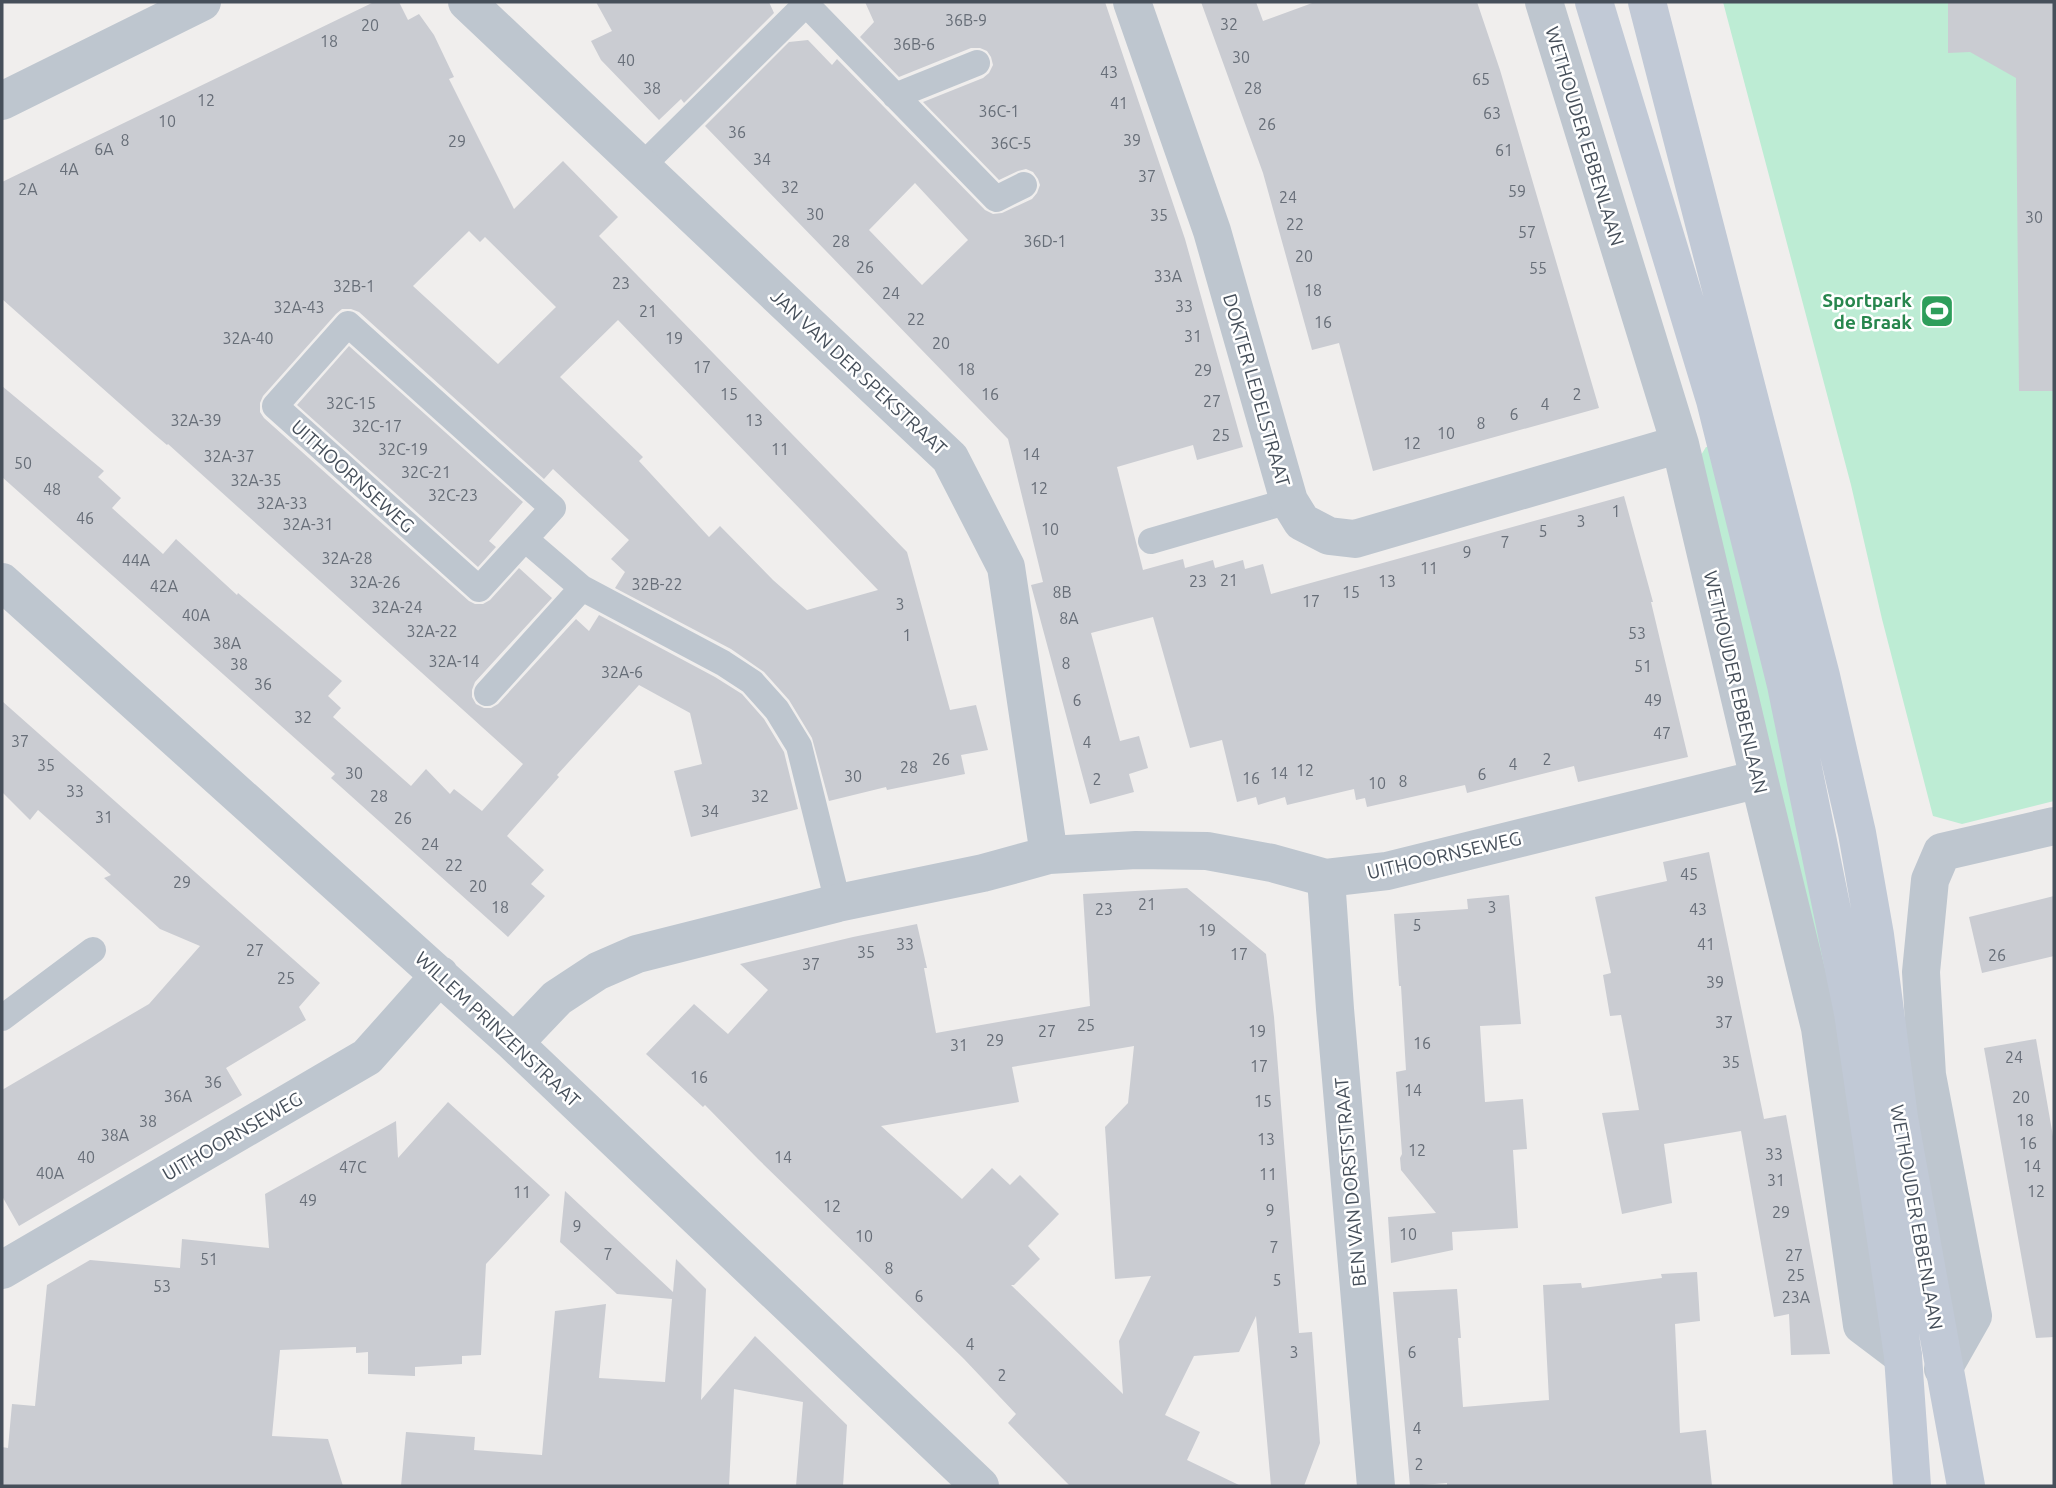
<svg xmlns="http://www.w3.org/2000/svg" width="2056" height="1488" font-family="Ubuntu,sans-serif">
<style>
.green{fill:#bdecd4}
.building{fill:#caccd2;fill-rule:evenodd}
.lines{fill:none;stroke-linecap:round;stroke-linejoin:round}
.lane{stroke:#bec6cf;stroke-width:26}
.street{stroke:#bec6cf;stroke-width:38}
.secondary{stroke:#c1c9d6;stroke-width:38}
.labels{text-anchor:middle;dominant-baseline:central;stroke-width:5;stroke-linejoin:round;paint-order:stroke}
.number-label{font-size:16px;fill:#676e78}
.street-label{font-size:19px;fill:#464f5a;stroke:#fff}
.leisure-label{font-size:19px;font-weight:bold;fill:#27864d;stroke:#fff;text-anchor:end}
</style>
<rect width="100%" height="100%" fill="#f0eeed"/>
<path class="green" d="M 1723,2 L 2054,2 L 2054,801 L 1962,824 L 1933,816 L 1882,619 L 1851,485 Z
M 1713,446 L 1737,540 L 1856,1107 L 1698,460 L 1706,447 Z"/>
<path class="building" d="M 374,2 L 399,2 L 408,20 L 419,14 L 434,35 L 454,77 L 449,79 L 514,209 L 563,161 L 618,217 L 599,236 L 907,552 L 950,710 L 976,705 L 988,750 L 961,755 L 965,774 L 887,790 L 886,787 L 829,801 L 812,738 L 789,700 L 764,672 L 731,649 L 615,588 L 625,572 L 611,559 L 629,540 L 553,469 L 544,479 L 359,312 L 351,309 L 342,309 L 336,314 L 263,396 L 260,403 L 260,412 L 264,418 L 469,601 L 475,604 L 483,604 L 490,600 L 519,568 L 552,598 L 475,682 L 472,690 L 472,697 L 476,704 L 484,708 L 491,708 L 498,704 L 576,619 L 589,631 L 599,615 L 715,677 L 742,694 L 764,719 L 784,752 L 798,809 L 691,837 L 674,771 L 702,764 L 690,713 L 639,685 L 557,775 L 559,777 L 507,836 L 544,870 L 531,884 L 545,896 L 508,937 L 331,778 L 335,774 L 2,477 L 2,386 L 104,471 L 98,477 L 121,498 L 112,508 L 163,554 L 176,539 L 237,595 L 238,593 L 342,681 L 328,696 L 341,708 L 333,717 L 411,786 L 426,769 L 450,794 L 454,789 L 482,811 L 523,764 L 168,444 L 167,445 L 154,434 L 2,299 L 2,182 ZM 469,231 L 480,242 L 485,237 L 556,307 L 498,364 L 413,286 ZM 618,320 L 725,431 L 878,590 L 807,610 L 773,580 L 720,526 L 709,537 L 639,461 L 643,457 L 560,377 Z
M 596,2 L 769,2 L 774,13 L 684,103 L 681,99 L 659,120 L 601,60 L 591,41 L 612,31 Z
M 865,2 L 1105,2 L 1185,239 L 1243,447 L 1197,460 L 1193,445 L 1117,467 L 1143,570 L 1183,559 L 1185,568 L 1213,560 L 1215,568 L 1243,560 L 1245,569 L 1263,564 L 1271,594 L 1624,496 L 1653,602 L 1651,602 L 1688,757 L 1578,782 L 1574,766 L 1467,793 L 1465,785 L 1367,807 L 1365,798 L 1356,800 L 1354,789 L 1287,805 L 1285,797 L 1258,805 L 1256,797 L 1237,802 L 1222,740 L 1190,748 L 1153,617 L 1091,633 L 1120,741 L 1139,736 L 1148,768 L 1129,774 L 1134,792 L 1090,804 L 1031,585 L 1043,582 L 1008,439 L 705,126 L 789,42 L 808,40 L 832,65 L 837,59 L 985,210 L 993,214 L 1002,213 L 1032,199 L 1037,193 L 1040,185 L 1038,179 L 1033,172 L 1026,169 L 1018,171 L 999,180 L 923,102 L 983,78 L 989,73 L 993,65 L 991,57 L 987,51 L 980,48 L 971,48 L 899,77 L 860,37 L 874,22 ZM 915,183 L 968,240 L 922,285 L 869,230 Z
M 1201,2 L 1256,2 L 1263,21 L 1315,2 L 1477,2 L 1500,70 L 1599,408 L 1373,471 L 1339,343 L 1312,350 L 1263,173 Z
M 1948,2 L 2054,2 L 2054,391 L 2019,391 L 2016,78 L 1970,52 L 1948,53 Z
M 349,346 L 523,502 L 489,541 L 496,547 L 478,567 L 297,405 Z
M 2,701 L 320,983 L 299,1007 L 306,1020 L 226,1068 L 242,1095 L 19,1226 L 2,1196 L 2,1090 L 149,1004 L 200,946 L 160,929 L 104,878 L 111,875 L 38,810 L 30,820 L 2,792 Z
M 1709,852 L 1764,1119 L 1786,1115 L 1830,1354 L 1791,1355 L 1789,1314 L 1774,1317 L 1741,1131 L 1664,1144 L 1672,1203 L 1622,1214 L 1602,1113 L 1639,1110 L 1621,1015 L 1610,1016 L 1603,975 L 1611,973 L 1595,897 L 1667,881 L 1663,862 Z
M 1187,888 L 1266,954 L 1274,1017 L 1299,1333 L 1312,1332 L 1320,1443 L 1304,1486 L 1271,1486 L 1256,1316 L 1239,1352 L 1194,1356 L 1165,1415 L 1200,1432 L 1187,1460 L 1241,1486 L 1070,1486 L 1008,1423 L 1016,1414 L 964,1359 L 758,1159 L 705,1105 L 703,1107 L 646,1054 L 694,1004 L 728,1034 L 768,990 L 740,964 L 853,937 L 917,924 L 927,968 L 924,968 L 936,1033 L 1090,1006 L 1083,894 ZM 1134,1046 L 1128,1103 L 1105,1127 L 1115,1279 L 1151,1276 L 1119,1341 L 1123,1394 L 1011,1285 L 1014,1285 L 1040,1259 L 1028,1246 L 1059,1214 L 1020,1175 L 1010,1185 L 992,1168 L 962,1199 L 881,1126 L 1019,1102 L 1012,1067 Z
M 1509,895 L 1521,1024 L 1480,1026 L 1485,1102 L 1523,1099 L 1527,1149 L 1513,1150 L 1518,1228 L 1452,1232 L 1453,1250 L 1391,1263 L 1388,1217 L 1436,1213 L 1401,1170 L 1400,1158 L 1402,1154 L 1396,1072 L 1406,1070 L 1401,986 L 1399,986 L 1394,914 L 1468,909 L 1467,899 Z
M 2054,896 L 2054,956 L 1982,973 L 1969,917 Z
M 2036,1039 L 2054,1142 L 2054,1337 L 2036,1338 L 1984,1048 Z
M 448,1102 L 550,1195 L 486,1264 L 481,1355 L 462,1356 L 462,1364 L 415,1367 L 415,1376 L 368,1374 L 368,1352 L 356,1353 L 356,1347 L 280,1350 L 272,1436 L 328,1439 L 343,1486 L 2,1486 L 2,1447 L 8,1448 L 12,1404 L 35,1406 L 47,1285 L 90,1260 L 180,1268 L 182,1239 L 269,1248 L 265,1194 L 396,1121 L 398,1158 Z
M 565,1191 L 673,1292 L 676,1259 L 706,1289 L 701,1400 L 755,1336 L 847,1425 L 843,1486 L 796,1486 L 803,1402 L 734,1389 L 729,1486 L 401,1486 L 406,1432 L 475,1437 L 474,1450 L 542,1455 L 555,1311 L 606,1304 L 599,1378 L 665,1382 L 672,1299 L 617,1294 L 560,1242 Z
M 1697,1272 L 1700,1321 L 1675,1324 L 1680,1433 L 1706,1430 L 1712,1486 L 1447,1486 L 1447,1483 L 1410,1486 L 1393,1292 L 1457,1289 L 1461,1338 L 1458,1338 L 1463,1407 L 1549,1400 L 1543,1285 L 1581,1283 L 1582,1288 L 1662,1278 L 1661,1274 Z"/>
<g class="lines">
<path class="lane" d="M 805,3 L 996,199 L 1024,185
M 895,96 L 977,63
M 642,166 L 808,2
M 348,324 L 553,508 L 479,589 L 275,406 Z
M 525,539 L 582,588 L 723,663 L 752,682 L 777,710 L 799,746 L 838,903
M 1151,541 L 1289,501
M 487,693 L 582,588
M 2,1018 L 93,950"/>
<path class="street" d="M 467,2 L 950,458 L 1006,567 L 1049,855
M 1132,2 L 1212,231 L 1289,501 L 1302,522 L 1329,536 L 1355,539 L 1680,444
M 1544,2 L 1680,444 L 1759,779 L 1820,1028 L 1862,1325 L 1903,1356
M 2,101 L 202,2
M 2,582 L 514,1043 L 980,1486
M 1326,878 L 1335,1009 L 1376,1486
M 514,1043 L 557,998 L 598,971 L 637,954 L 838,903 L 983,873 L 1049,855 L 1136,850 L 1207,851 L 1272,863 L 1326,878 L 1387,871 L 1759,779
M 2,1270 L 367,1057 L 440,975
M 1943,1369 L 1973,1316 L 1927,1075 L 1921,972 L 1930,880 L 1942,852 L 2054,826"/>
<path class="secondary" d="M 1594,2 L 1715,400 L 1786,685 L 1853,1013 L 1903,1356 L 1912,1486
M 1647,2 L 1821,676 L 1857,833 L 1875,935 L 1899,1118 L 1966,1486"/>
</g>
<defs>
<g id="stadium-square" transform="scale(1.75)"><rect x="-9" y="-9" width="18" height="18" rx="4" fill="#2e9e5b" stroke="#fff"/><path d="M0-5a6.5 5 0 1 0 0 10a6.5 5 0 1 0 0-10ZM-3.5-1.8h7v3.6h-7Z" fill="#fff"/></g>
</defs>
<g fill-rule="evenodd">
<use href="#stadium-square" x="1937" y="311"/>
</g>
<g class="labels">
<g class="number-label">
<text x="966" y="20">36B-9</text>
<text x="1229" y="24">32</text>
<text x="370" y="25">20</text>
<text x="329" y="41">18</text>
<text x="914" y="44">36B-6</text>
<text x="1241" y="57">30</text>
<text x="626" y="60">40</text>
<text x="1109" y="72">43</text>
<text x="1481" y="79">65</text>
<text x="652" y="88">38</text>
<text x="1253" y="88">28</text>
<text x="206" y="100">12</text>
<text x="1119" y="103">41</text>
<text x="999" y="111">36C-1</text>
<text x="1492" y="113">63</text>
<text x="167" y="121">10</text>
<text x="1267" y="124">26</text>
<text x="737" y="132">36</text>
<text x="125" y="140">8</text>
<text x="1132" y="140">39</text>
<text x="457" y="141">29</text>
<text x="1011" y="143">36C-5</text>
<text x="104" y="149">6A</text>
<text x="1504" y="150">61</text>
<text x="762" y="159">34</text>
<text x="69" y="169">4A</text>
<text x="1147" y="176">37</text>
<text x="790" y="187">32</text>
<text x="28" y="189">2A</text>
<text x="1517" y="191">59</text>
<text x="1288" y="197">24</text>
<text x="815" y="214">30</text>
<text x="1159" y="215">35</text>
<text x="2034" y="217">30</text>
<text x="1295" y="224">22</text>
<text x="1527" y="232">57</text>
<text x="841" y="241">28</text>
<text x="1045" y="241">36D-1</text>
<text x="1304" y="256">20</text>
<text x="865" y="267">26</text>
<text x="1538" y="268">55</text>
<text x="1168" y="276">33A</text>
<text x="621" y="283">23</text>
<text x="354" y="286">32B-1</text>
<text x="1313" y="290">18</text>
<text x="891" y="293">24</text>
<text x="1184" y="306">33</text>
<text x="299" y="307">32A-43</text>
<text x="648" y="311">21</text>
<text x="916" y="319">22</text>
<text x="1323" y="322">16</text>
<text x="1193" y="336">31</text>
<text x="248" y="338">32A-40</text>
<text x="674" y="338">19</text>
<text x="941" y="343">20</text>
<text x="702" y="367">17</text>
<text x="966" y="369">18</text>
<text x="1203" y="370">29</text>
<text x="729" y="394">15</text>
<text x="990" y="394">16</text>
<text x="1577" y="394">2</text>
<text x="1212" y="401">27</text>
<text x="351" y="403">32C-15</text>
<text x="1545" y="404">4</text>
<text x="1514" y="414">6</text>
<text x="196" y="420">32A-39</text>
<text x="754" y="420">13</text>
<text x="1481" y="423">8</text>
<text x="377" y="426">32C-17</text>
<text x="1446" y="433">10</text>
<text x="1221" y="435">25</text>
<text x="1412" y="443">12</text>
<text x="403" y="449">32C-19</text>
<text x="780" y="449">11</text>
<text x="1031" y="454">14</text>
<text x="229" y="456">32A-37</text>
<text x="23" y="463">50</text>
<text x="426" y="472">32C-21</text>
<text x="256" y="480">32A-35</text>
<text x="1039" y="488">12</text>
<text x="52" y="489">48</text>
<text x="453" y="495">32C-23</text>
<text x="282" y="503">32A-33</text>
<text x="1616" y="511">1</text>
<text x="85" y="518">46</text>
<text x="1581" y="521">3</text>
<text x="308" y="524">32A-31</text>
<text x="1050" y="529">10</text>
<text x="1543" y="531">5</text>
<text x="1505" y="542">7</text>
<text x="1467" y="552">9</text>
<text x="347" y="558">32A-28</text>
<text x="136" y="560">44A</text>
<text x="1429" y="568">11</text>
<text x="1229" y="580">21</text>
<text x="1198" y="581">23</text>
<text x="1387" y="581">13</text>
<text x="375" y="582">32A-26</text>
<text x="657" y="584">32B-22</text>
<text x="164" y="586">42A</text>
<text x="1062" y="592">8B</text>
<text x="1351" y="592">15</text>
<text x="1311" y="601">17</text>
<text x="900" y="604">3</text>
<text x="397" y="607">32A-24</text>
<text x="196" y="615">40A</text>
<text x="1069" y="618">8A</text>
<text x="432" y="631">32A-22</text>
<text x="1637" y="633">53</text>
<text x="907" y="635">1</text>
<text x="227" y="643">38A</text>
<text x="454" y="661">32A-14</text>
<text x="1066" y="663">8</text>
<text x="239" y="664">38</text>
<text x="1643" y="666">51</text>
<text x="622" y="672">32A-6</text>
<text x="263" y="684">36</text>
<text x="1077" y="700">6</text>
<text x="1653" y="700">49</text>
<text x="303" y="717">32</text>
<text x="1662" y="733">47</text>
<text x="20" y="741">37</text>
<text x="1087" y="742">4</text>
<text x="941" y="759">26</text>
<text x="1547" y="759">2</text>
<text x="1513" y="764">4</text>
<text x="46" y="765">35</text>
<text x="909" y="767">28</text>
<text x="1305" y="770">12</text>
<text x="354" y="773">30</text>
<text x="1279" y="773">14</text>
<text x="1482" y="774">6</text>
<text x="853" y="776">30</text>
<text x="1251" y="778">16</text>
<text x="1097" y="779">2</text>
<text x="1403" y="781">8</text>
<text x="1377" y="783">10</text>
<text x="75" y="791">33</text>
<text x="379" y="796">28</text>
<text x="760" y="796">32</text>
<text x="710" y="811">34</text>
<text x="104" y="817">31</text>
<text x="403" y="818">26</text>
<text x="430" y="844">24</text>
<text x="454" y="865">22</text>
<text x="1689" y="874">45</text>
<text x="182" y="882">29</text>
<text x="478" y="886">20</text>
<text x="1147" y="904">21</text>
<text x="500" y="907">18</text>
<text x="1492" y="907">3</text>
<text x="1104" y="909">23</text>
<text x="1698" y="909">43</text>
<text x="1417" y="925">5</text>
<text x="1207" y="930">19</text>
<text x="905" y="944">33</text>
<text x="1706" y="944">41</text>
<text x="255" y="950">27</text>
<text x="866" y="952">35</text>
<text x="1239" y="954">17</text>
<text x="1997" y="955">26</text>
<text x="811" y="964">37</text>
<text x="286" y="978">25</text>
<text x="1715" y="982">39</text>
<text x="1724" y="1022">37</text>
<text x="1086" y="1025">25</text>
<text x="1047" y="1031">27</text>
<text x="1257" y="1031">19</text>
<text x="995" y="1040">29</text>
<text x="1422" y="1043">16</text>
<text x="959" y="1045">31</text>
<text x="2014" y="1057">24</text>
<text x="1731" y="1062">35</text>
<text x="1259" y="1066">17</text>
<text x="699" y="1077">16</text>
<text x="213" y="1082">36</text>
<text x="1413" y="1090">14</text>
<text x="178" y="1096">36A</text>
<text x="2021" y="1097">20</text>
<text x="1263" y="1101">15</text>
<text x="2025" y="1120">18</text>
<text x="148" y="1121">38</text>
<text x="115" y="1135">38A</text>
<text x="1266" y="1139">13</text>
<text x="2028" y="1143">16</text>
<text x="1417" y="1150">12</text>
<text x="1774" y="1154">33</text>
<text x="86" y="1157">40</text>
<text x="783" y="1157">14</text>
<text x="2032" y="1166">14</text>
<text x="353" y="1167">47C</text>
<text x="50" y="1173">40A</text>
<text x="1268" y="1174">11</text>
<text x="1776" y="1180">31</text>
<text x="2036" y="1191">12</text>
<text x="522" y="1192">11</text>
<text x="308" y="1200">49</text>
<text x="832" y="1206">12</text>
<text x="1270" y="1210">9</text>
<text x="1781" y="1212">29</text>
<text x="577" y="1226">9</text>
<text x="1408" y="1234">10</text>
<text x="864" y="1236">10</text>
<text x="1274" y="1247">7</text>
<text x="608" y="1254">7</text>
<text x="1794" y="1255">27</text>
<text x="209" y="1259">51</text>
<text x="889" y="1268">8</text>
<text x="1796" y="1275">25</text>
<text x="1277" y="1280">5</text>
<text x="162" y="1286">53</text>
<text x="919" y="1296">6</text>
<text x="1796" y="1297">23A</text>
<text x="970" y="1344">4</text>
<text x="1294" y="1352">3</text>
<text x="1412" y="1352">6</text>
<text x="1002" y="1375">2</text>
<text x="1417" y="1428">4</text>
<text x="1419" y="1464">2</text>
</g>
<g class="street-label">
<text transform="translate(1585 136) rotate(73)">WETHOUDER EBBENLAAN</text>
<text transform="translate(859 372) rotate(43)">JAN VAN DER SPEKSTRAAT</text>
<text transform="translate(1257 390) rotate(74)">DOKTER LEDELSTRAAT</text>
<text transform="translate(353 476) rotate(42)">UITHOORNSEWEG</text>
<text transform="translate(1736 682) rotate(77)">WETHOUDER EBBENLAAN</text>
<text transform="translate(1444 855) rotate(-13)">UITHOORNSEWEG</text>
<text transform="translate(498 1029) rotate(43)">WILLEM PRINZENSTRAAT</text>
<text transform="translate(232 1136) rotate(-30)">UITHOORNSEWEG</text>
<text transform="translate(1350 1182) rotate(-95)">BEN VAN DORSTSTRAAT</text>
<text transform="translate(1917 1217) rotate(80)">WETHOUDER EBBENLAAN</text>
</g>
<g class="leisure-label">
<text x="1912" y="300">Sportpark<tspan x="1912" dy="22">de Braak</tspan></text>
</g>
</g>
<rect width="2056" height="1488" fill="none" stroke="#464f5a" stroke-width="7"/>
</svg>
